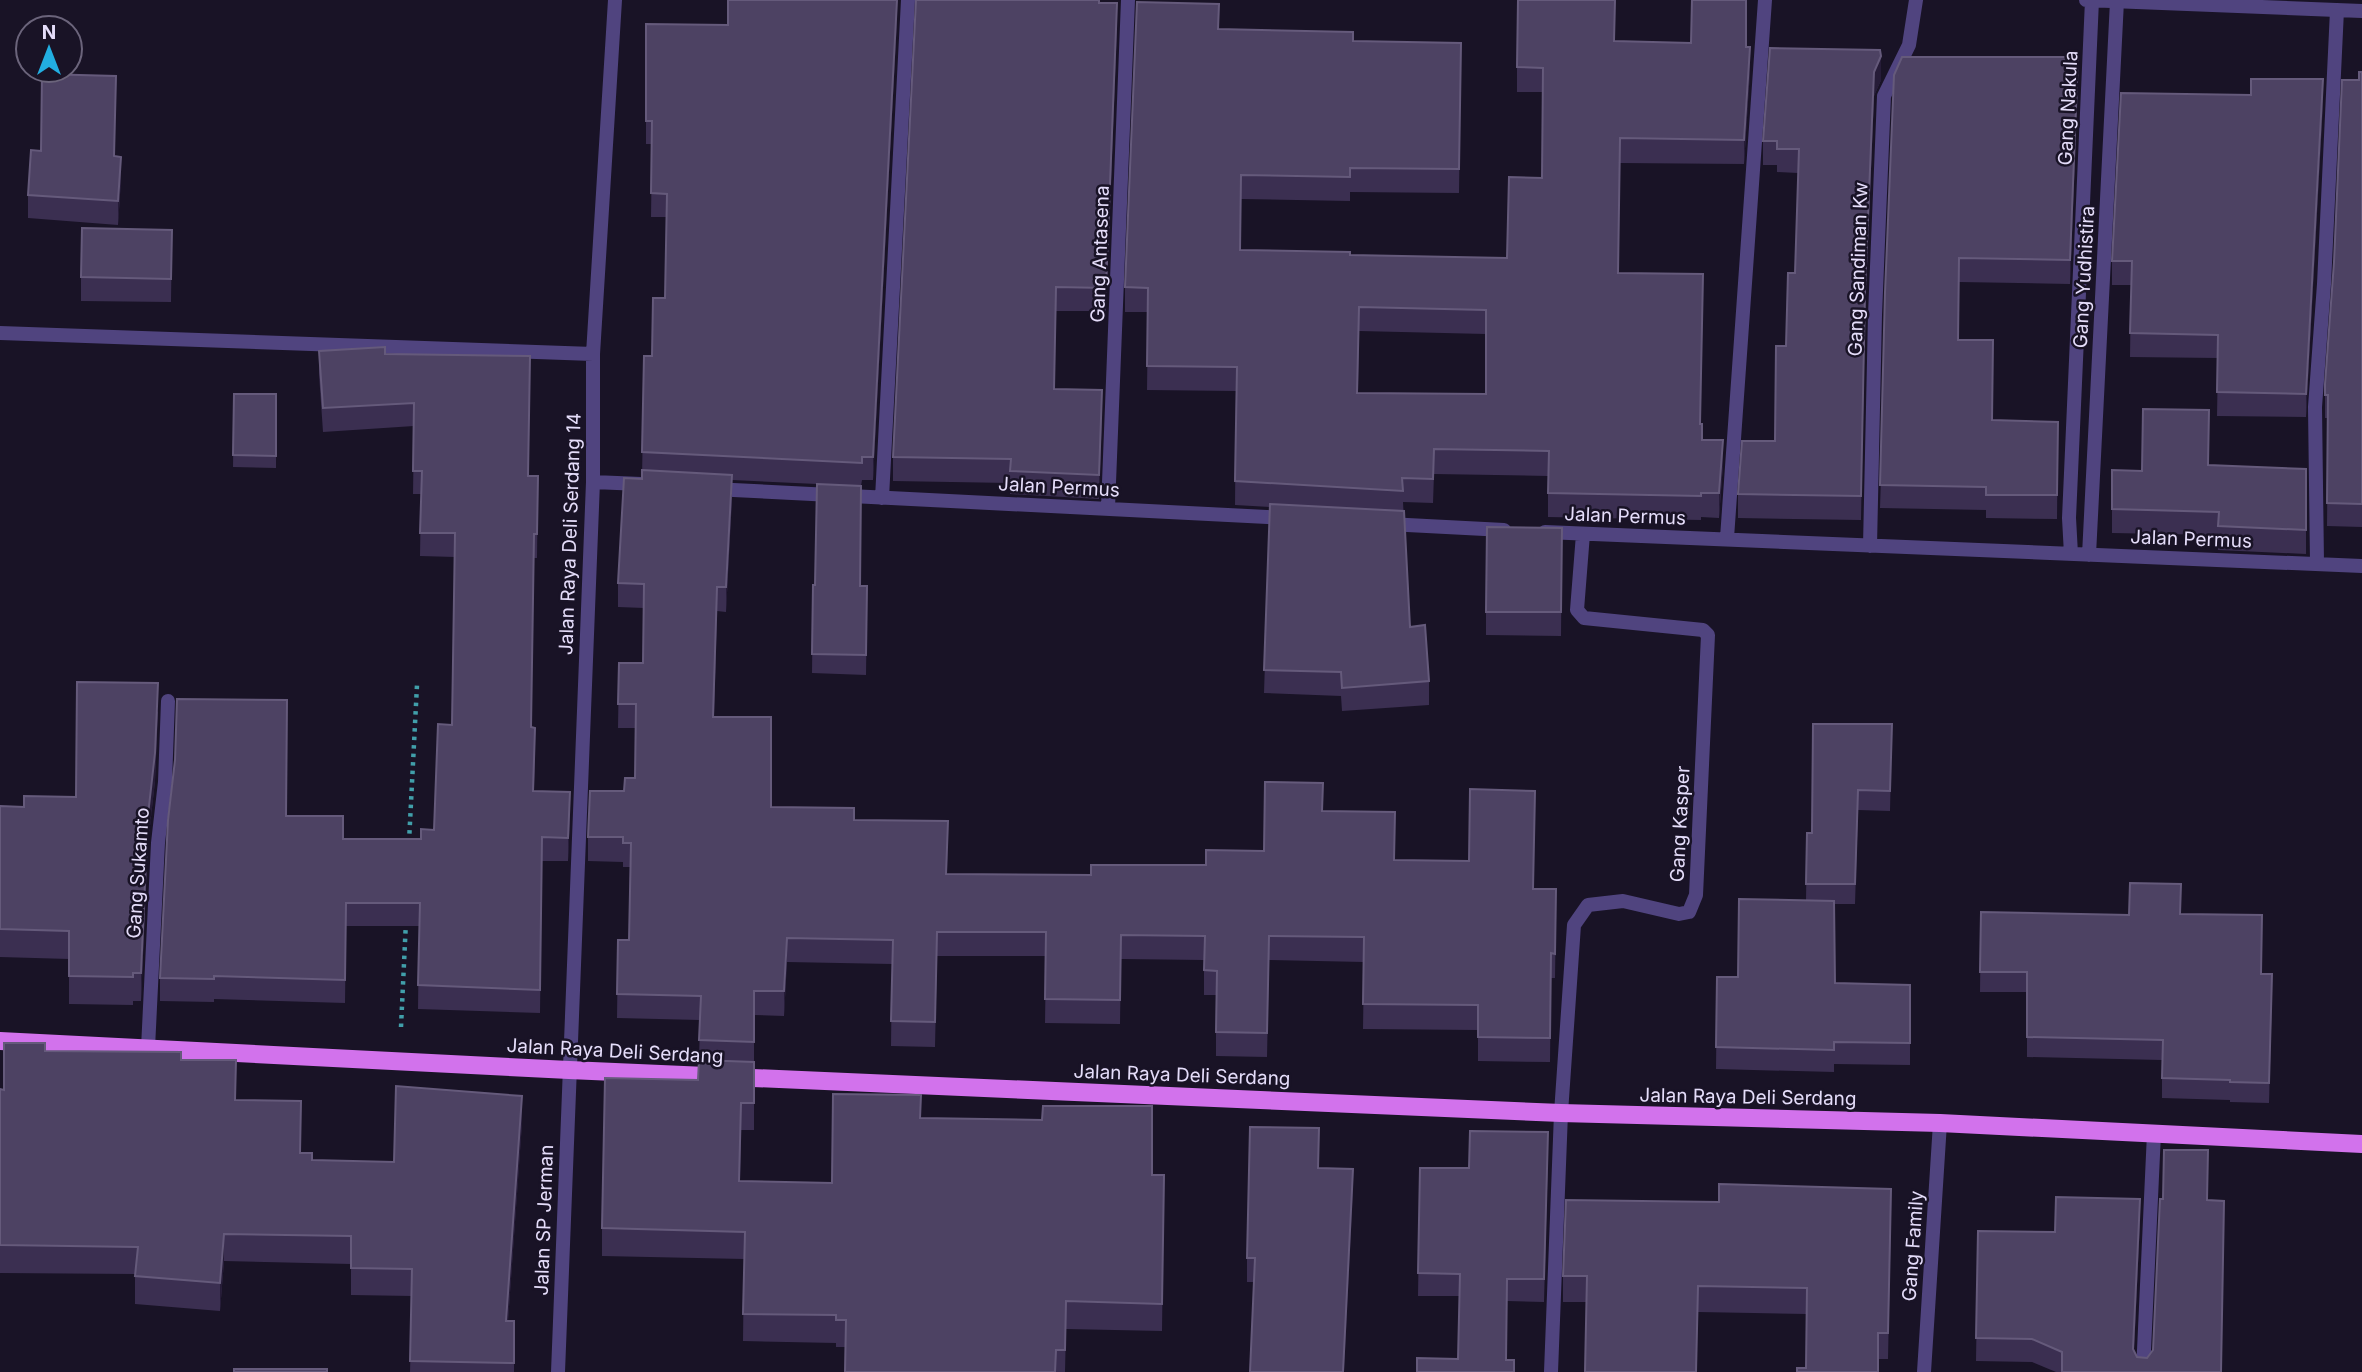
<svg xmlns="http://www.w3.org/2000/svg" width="2362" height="1372" font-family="Inter,sans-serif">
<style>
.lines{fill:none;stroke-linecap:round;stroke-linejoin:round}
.path{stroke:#419faa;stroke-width:4.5;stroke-dasharray:3.5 5;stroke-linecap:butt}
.minor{stroke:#50447f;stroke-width:14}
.primary{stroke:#d272ec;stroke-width:18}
.wall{fill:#3b2f51;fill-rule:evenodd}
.shaded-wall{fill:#261c38}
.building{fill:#4d4263;stroke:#655a7b;stroke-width:2;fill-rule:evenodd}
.labels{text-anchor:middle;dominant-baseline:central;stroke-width:5;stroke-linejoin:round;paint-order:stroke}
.street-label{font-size:19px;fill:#e5ddfa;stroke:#191326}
</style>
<rect width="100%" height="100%" fill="#191326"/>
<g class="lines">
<path class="path" d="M 409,842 L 417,685
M 401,1027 L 406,921"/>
<path class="minor" d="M 2086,0 L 2362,11
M 0,333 L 593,354
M 593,482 L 641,484
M 713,489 L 1287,518
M 882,498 L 908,0
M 1108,508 L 1128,0
M 1388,524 L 1504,530
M 1545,532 L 2362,566
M 1727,538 L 1765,0
M 1870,546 L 1875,315 L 1884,96 L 1909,45 L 1916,0
M 2071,554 L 2069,518 L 2092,0
M 2089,555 L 2117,1
M 2317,563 L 2315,407 L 2324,284 L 2337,10
M 148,1048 L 158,843 L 165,782 L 168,701
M 558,1372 L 593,482 L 593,354 L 615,0
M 1551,1372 L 1561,1113 L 1574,925 L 1588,905 L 1623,901 L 1679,914 L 1689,912 L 1696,895 L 1708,635 L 1703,630 L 1584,618 L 1577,610 L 1583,534
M 1924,1372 L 1940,1123
M 2143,1372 L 2154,1133"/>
<path class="primary" d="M 0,1041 L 569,1070 L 1561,1113 L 1940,1123 L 2362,1144"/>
</g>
<path class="wall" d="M 897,19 L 873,480 L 862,480 L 861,486 L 860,586 L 867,605 L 866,675 L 812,673 L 813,585 L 815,585 L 817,484 L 732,480 L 732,499 L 726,612 L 717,611 L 714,717 L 771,807 L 854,820 L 948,821 L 947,874 L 1091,875 L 1206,865 L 1264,851 L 1323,811 L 1395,860 L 1533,889 L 1556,913 L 1555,978 L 1551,978 L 1550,1062 L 1478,1061 L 1478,1030 L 1363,1029 L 1364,962 L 1269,960 L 1267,1057 L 1216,1056 L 1216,995 L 1204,995 L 1204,960 L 1121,959 L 1120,1024 L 1045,1023 L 1046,956 L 937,956 L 935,1047 L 891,1046 L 892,964 L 787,962 L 784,1016 L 754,1015 L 754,1130 L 741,1130 L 740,1181 L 832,1183 L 921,1118 L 1152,1175 L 1164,1175 L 1162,1331 L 1066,1329 L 1065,1372 L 845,1372 L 845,1347 L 836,1347 L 836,1343 L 743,1341 L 744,1259 L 602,1256 L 602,1228 L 698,1080 L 699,1060 L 700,1020 L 617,1018 L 618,940 L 629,940 L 630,867 L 623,867 L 623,862 L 588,861 L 588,837 L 635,778 L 636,728 L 618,728 L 619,663 L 643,663 L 644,608 L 618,607 L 618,583 L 642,479 L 644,356 L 652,356 L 665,298 L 667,217 L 651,217 L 652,144 L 646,144 L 646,24 L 728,25 Z
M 1117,26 L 1106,311 L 1056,311 L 1054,389 L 1102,414 L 1099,499 L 1010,494 L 1010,483 L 893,481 L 893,457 Z
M 1219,29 L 1353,41 L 1461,43 L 1459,193 L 1350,192 L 1350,201 L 1241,199 L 1240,250 L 1350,255 L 1507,258 L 1542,178 L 1543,92 L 1517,92 L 1517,67 L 1615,41 L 1746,47 L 1750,71 L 1744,164 L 1620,163 L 1618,273 L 1703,298 L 1700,424 L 1702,440 L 1723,464 L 1719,518 L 1701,517 L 1701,520 L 1548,517 L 1548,476 L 1434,474 L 1433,503 L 1403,502 L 1410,627 L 1429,681 L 1429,705 L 1342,711 L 1341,696 L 1264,693 L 1270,507 L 1235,505 L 1236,391 L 1147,390 L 1148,312 L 1125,312 L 1125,287 ZM 1359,331 L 1486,334 L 1486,394 L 1358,393 Z
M 2362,72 L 2362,527 L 2327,526 L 2328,418 L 2325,418 L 2325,384 L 2359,80 Z
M 1894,75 L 2078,80 L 2070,284 L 1959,282 L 1958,340 L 1993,420 L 2058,422 L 2057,519 L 1986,518 L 1986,510 L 1880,508 Z
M 1881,80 L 1874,96 L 1865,315 L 1861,520 L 1738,518 L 1738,494 L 1775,441 L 1795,273 L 1798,173 L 1777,172 L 1777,165 L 1763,165 L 1763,141 Z
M 2323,103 L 2306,417 L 2217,416 L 2218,358 L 2130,357 L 2131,285 L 2112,285 L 2112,261 Z
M 115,156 L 121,180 L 118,225 L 28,218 L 28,195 Z
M 172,230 L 171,302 L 81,301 L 81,277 Z
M 319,351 L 385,354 L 530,379 L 528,476 L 538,476 L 537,558 L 534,558 L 531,727 L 535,751 L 534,791 L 570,815 L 568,861 L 542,861 L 540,1013 L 418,1009 L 419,926 L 346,926 L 345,1003 L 214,999 L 214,1002 L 160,1001 L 160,978 L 286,816 L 343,839 L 421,839 L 434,830 L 452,725 L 455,557 L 420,556 L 421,494 L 413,494 L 414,426 L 323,432 L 319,374 Z
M 234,394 L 276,394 L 276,468 L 233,467 Z
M 2209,465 L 2306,469 L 2306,554 L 2218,550 L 2218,535 L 2112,533 L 2112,470 L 2142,471 Z
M 1562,528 L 1561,636 L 1486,635 L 1486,612 Z
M 158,711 L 155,781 L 148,843 L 141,1001 L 133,1001 L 133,1005 L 69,1004 L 69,959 L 0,957 L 0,806 L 24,807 L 76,797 Z
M 1892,724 L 1890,811 L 1858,810 L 1855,904 L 1834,904 L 1835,983 L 1910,985 L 1910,1065 L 1834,1064 L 1834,1072 L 1716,1069 L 1717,977 L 1738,977 L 1806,900 L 1807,833 L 1812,833 Z
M 1981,912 L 2129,915 L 2180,914 L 2261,974 L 2272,994 L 2269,1103 L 2230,1102 L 2230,1100 L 2162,1098 L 2162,1060 L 2027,1057 L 2027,992 L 1980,992 Z
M 45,1051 L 181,1060 L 235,1100 L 300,1153 L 312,1160 L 394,1162 L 522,1123 L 508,1321 L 514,1321 L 514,1372 L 410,1372 L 412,1296 L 351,1295 L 351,1264 L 224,1261 L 220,1311 L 135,1304 L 135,1274 L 0,1273 L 0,1089 L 4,1090 Z
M 1548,1155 L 1544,1302 L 1507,1301 L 1458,1359 L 1459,1296 L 1418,1296 L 1420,1168 L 1469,1168 Z
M 1318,1168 L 1353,1192 L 1254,1282 L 1247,1282 L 1247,1258 Z
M 2208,1200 L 2221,1372 L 2056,1372 L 2032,1362 L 1976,1361 L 1978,1231 L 2055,1232 L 2140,1221 L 2134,1351 L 2137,1357 L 2147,1358 L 2153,1350 Z
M 1891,1215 L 1888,1359 L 1878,1359 L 1806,1368 L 1807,1314 L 1698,1312 L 1586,1302 L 1563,1302 L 1563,1276 Z"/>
<path class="shaded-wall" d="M 897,0 L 897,19 L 873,480 L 873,457 Z
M 1117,3 L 1117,26 L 1106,311 L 1106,288 Z
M 1750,47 L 1750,71 L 1744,164 L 1744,140 Z
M 1881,56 L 1881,80 L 1874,96 L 1865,315 L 1861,520 L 1865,291 L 1874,72 Z
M 2078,57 L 2078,80 L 2070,284 L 2070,260 Z
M 2323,79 L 2323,103 L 2306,417 L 2306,394 Z
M 121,157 L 121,180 L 118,225 L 118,201 Z
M 1102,390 L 1102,414 L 1099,499 L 1099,475 Z
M 1723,440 L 1723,464 L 1719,518 L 1719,493 Z
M 732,475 L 732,499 L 726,612 L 726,587 Z
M 717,587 L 717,611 L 713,741 L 713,717 Z
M 158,683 L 155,781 L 148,843 L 141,1001 L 141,973 L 148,815 Z
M 535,728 L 535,751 L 533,814 L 533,791 Z
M 570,792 L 570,815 L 568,861 L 568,838 Z
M 787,938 L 787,962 L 784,1016 L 784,991 Z
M 2272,974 L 2272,994 L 2269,1103 L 2269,1083 Z
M 522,1096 L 522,1123 L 506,1349 L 506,1321 Z
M 1353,1169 L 1353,1192 L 1344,1372 L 1343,1372 Z
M 2140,1199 L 2140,1221 L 2133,1372 L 2133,1349 Z
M 224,1234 L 224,1261 L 220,1311 L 220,1283 Z"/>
<path class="building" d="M 728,0 L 897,0 L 873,457 L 862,457 L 862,463 L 642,452 L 644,356 L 652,356 L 653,298 L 665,298 L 667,194 L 651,193 L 652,121 L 646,121 L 646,24 L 728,25 Z
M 916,0 L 1099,0 L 1099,3 L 1117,3 L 1106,288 L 1056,287 L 1054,389 L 1102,390 L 1099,475 L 1010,471 L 1011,459 L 893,457 Z
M 1518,0 L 1615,0 L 1614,41 L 1691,43 L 1692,0 L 1746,0 L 1746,47 L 1750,47 L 1744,140 L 1620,138 L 1618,273 L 1703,274 L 1700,424 L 1702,424 L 1702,440 L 1723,440 L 1719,493 L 1701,493 L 1701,496 L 1548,493 L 1549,451 L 1434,449 L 1433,479 L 1402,478 L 1403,491 L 1235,481 L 1237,367 L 1147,366 L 1148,288 L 1125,287 L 1137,2 L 1219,4 L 1218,29 L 1353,32 L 1353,41 L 1461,43 L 1459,169 L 1350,168 L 1350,177 L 1241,175 L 1240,250 L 1350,252 L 1350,255 L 1507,258 L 1509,177 L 1542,178 L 1543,68 L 1517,67 ZM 1359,307 L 1486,310 L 1486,394 L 1357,393 Z
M 1770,48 L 1880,50 L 1881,56 L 1874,72 L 1865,291 L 1861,496 L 1738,494 L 1742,441 L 1775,441 L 1776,346 L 1786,346 L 1788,273 L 1795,273 L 1799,149 L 1777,149 L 1777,141 L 1763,141 Z
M 1902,57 L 2078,57 L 2070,260 L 1959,258 L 1958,340 L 1993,340 L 1992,420 L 2058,422 L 2057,495 L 1986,495 L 1986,487 L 1880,485 L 1885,292 L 1894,75 Z
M 2359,72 L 2362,72 L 2362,504 L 2327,503 L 2328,395 L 2325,395 L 2325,384 L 2334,262 L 2342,80 L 2359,80 Z
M 42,74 L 116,76 L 114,156 L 121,157 L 118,201 L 28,195 L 31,150 L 41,151 Z
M 2251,79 L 2323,79 L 2306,394 L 2217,392 L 2218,335 L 2130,333 L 2132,261 L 2112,261 L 2121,93 L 2251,95 Z
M 82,228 L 172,230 L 171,279 L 81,277 Z
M 385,347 L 385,354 L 530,356 L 528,476 L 538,476 L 537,534 L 534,534 L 531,727 L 535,728 L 533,791 L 570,792 L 568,838 L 542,837 L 540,990 L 418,985 L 420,903 L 346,903 L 345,980 L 214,976 L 214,979 L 160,978 L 168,820 L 175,760 L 177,699 L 287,700 L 286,816 L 343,816 L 343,839 L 421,839 L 421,829 L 434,830 L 438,724 L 452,725 L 455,533 L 420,533 L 422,471 L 413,471 L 414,403 L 323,408 L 319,351 Z
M 234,394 L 276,394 L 276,456 L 233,455 Z
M 2143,409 L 2209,410 L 2208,465 L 2306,469 L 2306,530 L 2218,526 L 2219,512 L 2112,509 L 2112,470 L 2142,471 Z
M 642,470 L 732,475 L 726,587 L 717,587 L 713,717 L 771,717 L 771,807 L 854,808 L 854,820 L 948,821 L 946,874 L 1091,875 L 1091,865 L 1206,865 L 1206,850 L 1264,851 L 1265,782 L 1323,783 L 1322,811 L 1395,812 L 1394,860 L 1469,861 L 1470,789 L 1535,791 L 1533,889 L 1556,889 L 1555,954 L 1551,953 L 1550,1038 L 1478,1037 L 1478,1005 L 1363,1004 L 1364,937 L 1269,936 L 1267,1033 L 1216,1032 L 1217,971 L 1204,970 L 1205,936 L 1121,935 L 1120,1000 L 1045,999 L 1046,932 L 937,932 L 935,1022 L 891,1021 L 893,940 L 787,938 L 784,991 L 754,991 L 754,1042 L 699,1040 L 701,996 L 617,994 L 618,940 L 629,940 L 631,843 L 623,843 L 623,837 L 588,837 L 590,791 L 624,791 L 625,778 L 635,778 L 636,704 L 618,704 L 619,663 L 643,663 L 644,584 L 618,583 L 624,478 L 642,479 Z
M 817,484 L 861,486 L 860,586 L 867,586 L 866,655 L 812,654 L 813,585 L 815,585 Z
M 1270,504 L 1404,511 L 1410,627 L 1425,625 L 1429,681 L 1342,688 L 1341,672 L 1264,670 Z
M 1487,527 L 1562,528 L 1561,612 L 1486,612 Z
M 77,682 L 158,683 L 155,753 L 148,815 L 141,973 L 133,973 L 133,977 L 69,976 L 69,931 L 0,929 L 0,806 L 24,807 L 24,796 L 76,797 Z
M 1813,724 L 1892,724 L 1890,791 L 1858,790 L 1855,884 L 1806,884 L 1807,833 L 1812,833 Z
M 2130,883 L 2181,884 L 2180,914 L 2262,915 L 2261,974 L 2272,974 L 2269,1083 L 2230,1082 L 2230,1080 L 2162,1078 L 2163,1040 L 2027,1037 L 2027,972 L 1980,972 L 1981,912 L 2129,915 Z
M 1739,899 L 1834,901 L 1835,983 L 1910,985 L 1910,1043 L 1834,1042 L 1834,1050 L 1716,1047 L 1717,977 L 1738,977 Z
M 4,1043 L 45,1043 L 45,1051 L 181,1052 L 181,1060 L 236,1060 L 235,1100 L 301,1101 L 300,1153 L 312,1153 L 312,1160 L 394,1162 L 396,1086 L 522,1096 L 506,1321 L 514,1321 L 514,1363 L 410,1361 L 412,1269 L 351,1268 L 351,1236 L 224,1234 L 220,1283 L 135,1276 L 138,1247 L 0,1245 L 0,1089 L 4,1090 Z
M 699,1060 L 754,1062 L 754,1103 L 741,1103 L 739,1181 L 832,1183 L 833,1094 L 921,1095 L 920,1118 L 1042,1120 L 1043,1106 L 1152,1106 L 1152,1175 L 1164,1175 L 1162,1304 L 1066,1301 L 1065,1350 L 1056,1350 L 1055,1372 L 845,1372 L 846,1320 L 836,1320 L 836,1315 L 743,1314 L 745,1232 L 602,1228 L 605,1078 L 698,1080 Z
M 1250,1127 L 1319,1128 L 1318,1168 L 1353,1169 L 1343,1372 L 1250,1372 L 1255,1258 L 1247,1258 Z
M 1470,1131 L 1548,1132 L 1544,1279 L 1507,1279 L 1506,1360 L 1514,1360 L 1514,1372 L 1417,1372 L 1417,1358 L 1458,1359 L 1460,1274 L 1418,1273 L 1420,1168 L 1469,1168 Z
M 2164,1150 L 2208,1150 L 2207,1200 L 2224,1201 L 2221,1372 L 2062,1372 L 2062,1352 L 2032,1339 L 1976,1338 L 1978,1231 L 2055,1232 L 2056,1197 L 2140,1199 L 2133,1349 L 2137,1357 L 2147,1358 L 2153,1350 L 2160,1199 L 2163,1199 Z
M 1719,1184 L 1891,1189 L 1888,1333 L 1878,1333 L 1878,1372 L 1797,1372 L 1797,1368 L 1806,1368 L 1807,1288 L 1698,1286 L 1696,1372 L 1585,1372 L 1587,1276 L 1563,1276 L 1566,1200 L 1719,1202 Z
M 234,1369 L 327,1369 L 327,1372 L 234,1372 Z"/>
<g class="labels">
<g class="street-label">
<text transform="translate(2068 108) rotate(-87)">Gang Nakula</text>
<text transform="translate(1100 254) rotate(-88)">Gang Antasena</text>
<text transform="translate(1858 269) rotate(-88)">Gang Sandiman Kw</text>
<text transform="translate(2084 277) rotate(-87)">Gang Yudhistira</text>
<text transform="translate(1059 487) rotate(3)">Jalan Permus</text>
<text transform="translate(1625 516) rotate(2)">Jalan Permus</text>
<text transform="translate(570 534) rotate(-88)">Jalan Raya Deli Serdang 14</text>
<text transform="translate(2191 539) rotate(2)">Jalan Permus</text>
<text transform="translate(1680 824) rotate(-87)">Gang Kasper</text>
<text transform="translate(138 873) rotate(-86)">Gang Sukamto</text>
<text transform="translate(615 1051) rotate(3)">Jalan Raya Deli Serdang</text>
<text transform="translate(1182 1075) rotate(2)">Jalan Raya Deli Serdang</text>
<text transform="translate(1748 1097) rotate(1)">Jalan Raya Deli Serdang</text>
<text transform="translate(544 1220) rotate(-88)">Jalan SP Jerman</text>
<text transform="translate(1913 1246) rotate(-86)">Gang Family</text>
</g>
</g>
<g transform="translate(49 49)"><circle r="33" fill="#191326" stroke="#6b647b" stroke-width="2"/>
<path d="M0-5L12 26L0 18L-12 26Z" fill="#22aee1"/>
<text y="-10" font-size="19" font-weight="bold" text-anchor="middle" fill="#e5ddfa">N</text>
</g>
</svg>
